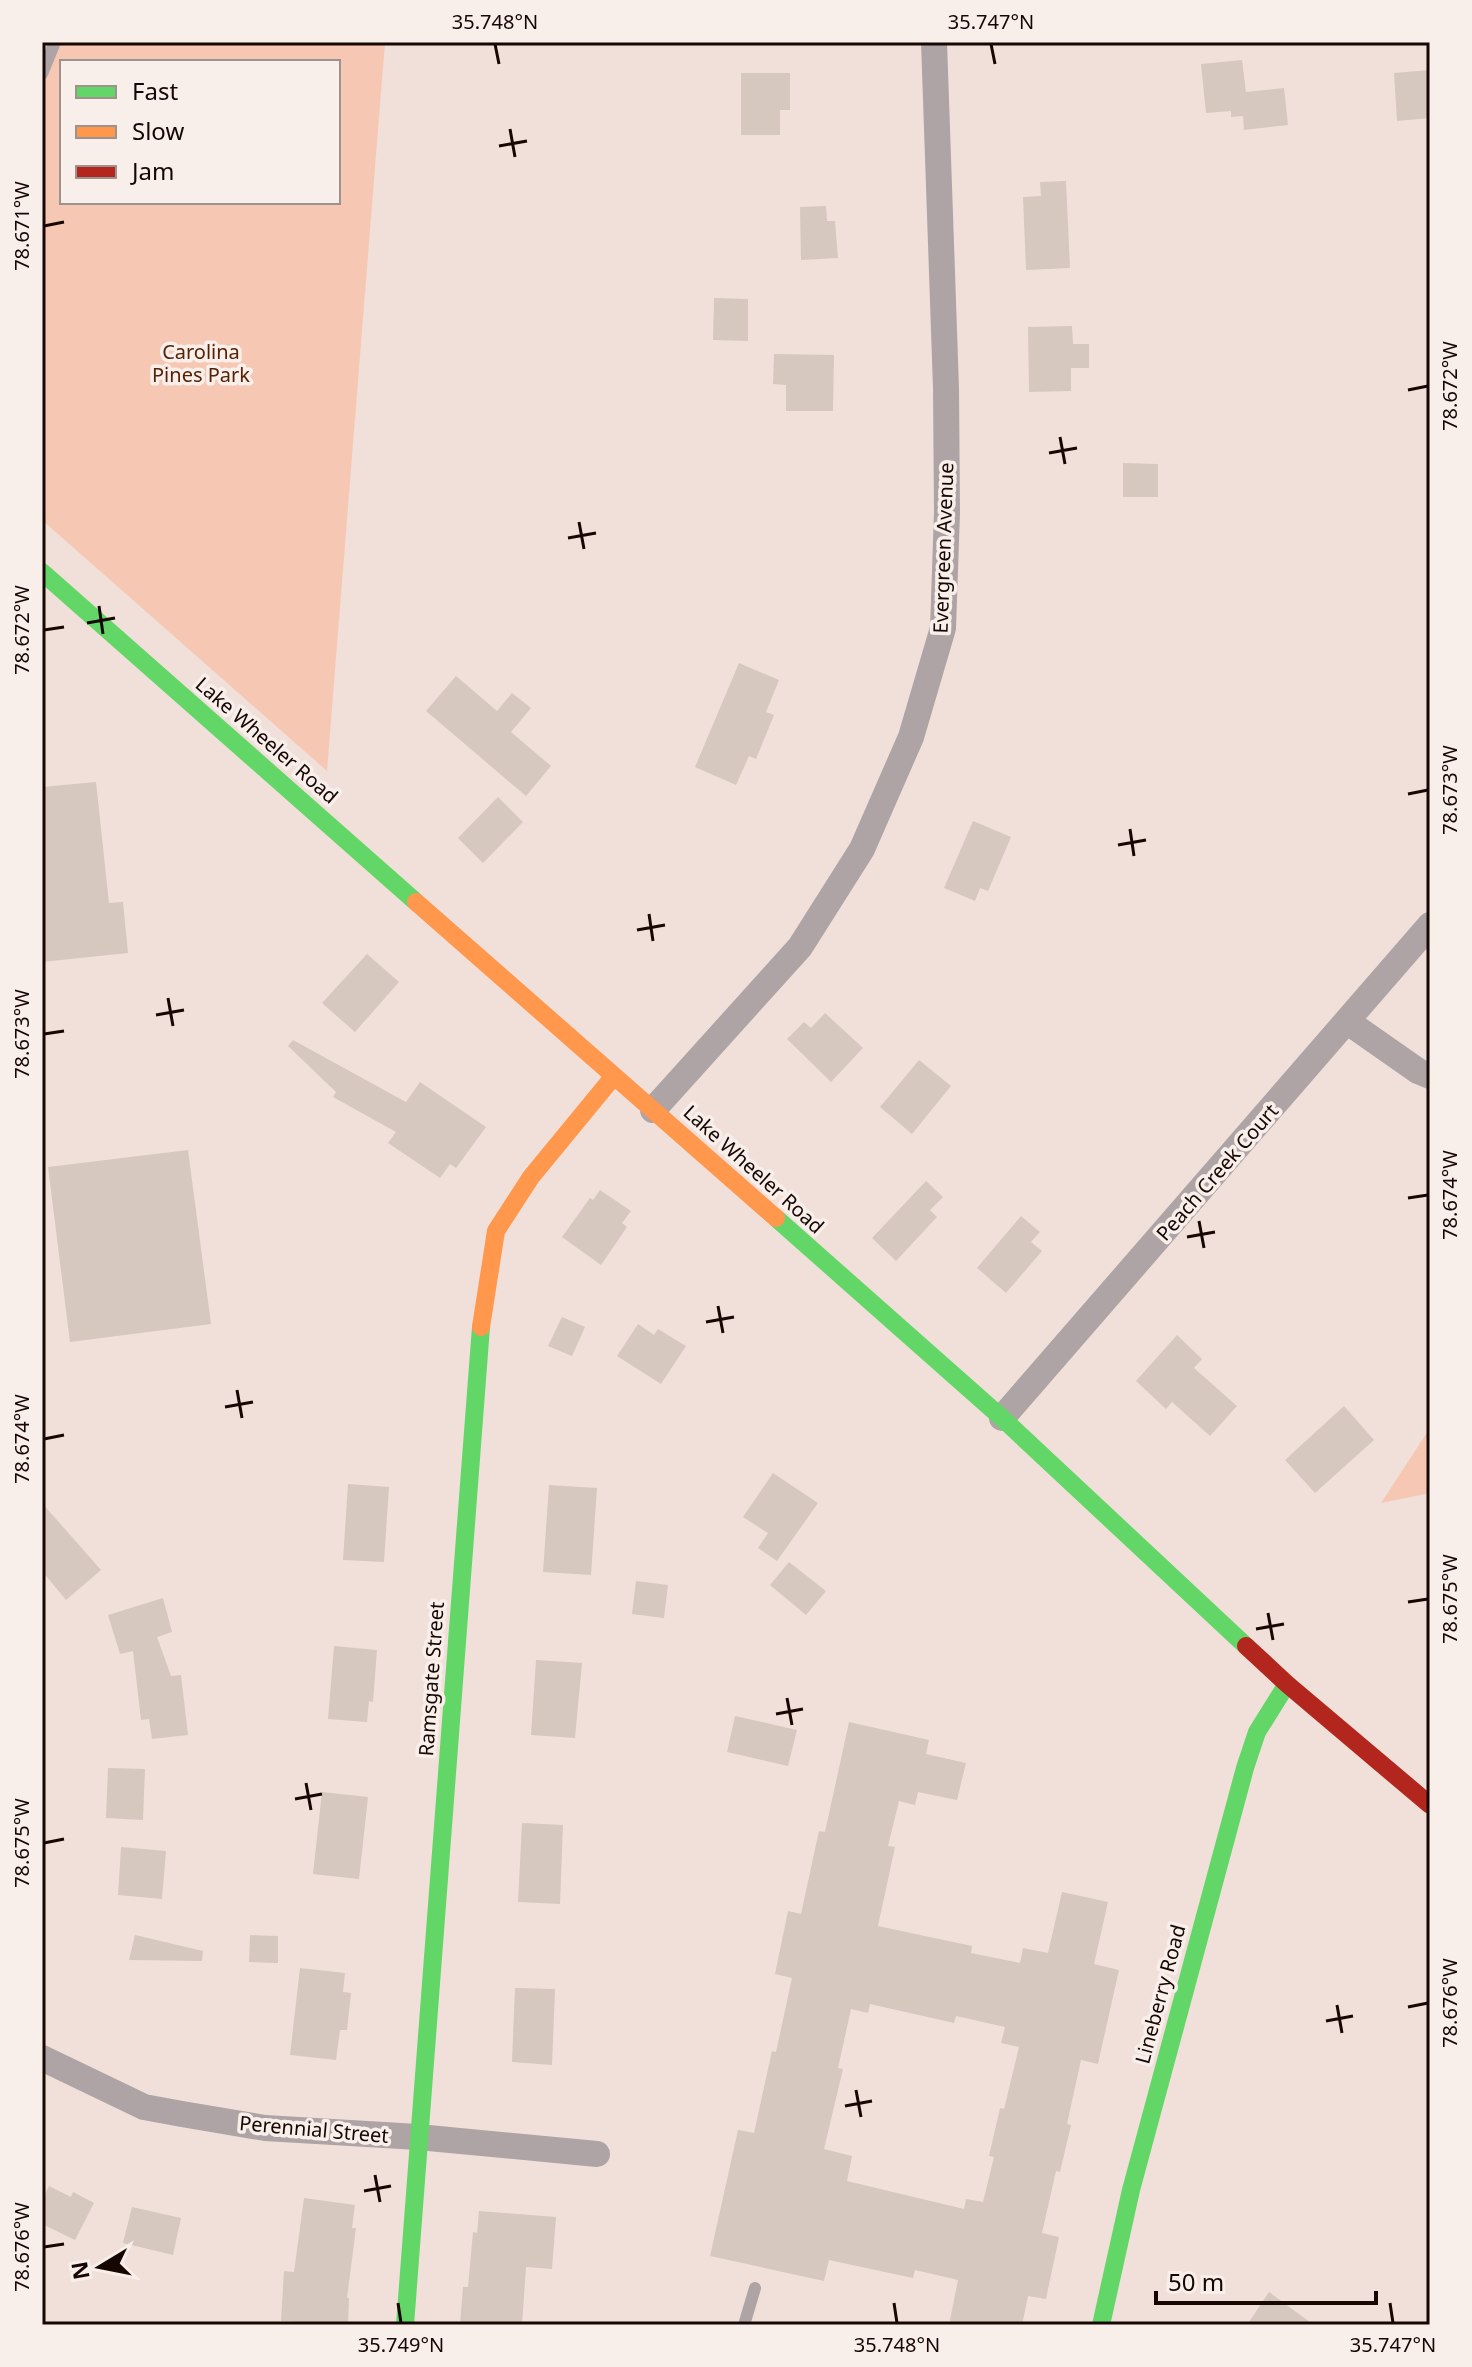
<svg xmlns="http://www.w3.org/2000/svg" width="1472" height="2367" font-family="'Noto Sans',sans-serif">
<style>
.green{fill:#f6c8b3;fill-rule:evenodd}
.building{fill:#d6c8be;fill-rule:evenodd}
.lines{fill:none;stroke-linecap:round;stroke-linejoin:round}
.lane{stroke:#aea4a5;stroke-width:12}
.street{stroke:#aea4a5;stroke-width:26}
.fast{stroke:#63d668;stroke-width:18}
.slow{stroke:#ff974d;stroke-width:18}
.jam{stroke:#b3261e;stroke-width:18}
.ticks{fill:none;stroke:#170703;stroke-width:3}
.labels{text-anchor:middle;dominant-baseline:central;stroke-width:7;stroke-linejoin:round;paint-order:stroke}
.park-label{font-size:20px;fill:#572204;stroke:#f8eeea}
.street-label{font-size:20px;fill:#170703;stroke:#f8eeea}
.neatline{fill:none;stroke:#170703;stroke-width:3}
.ticks-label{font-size:20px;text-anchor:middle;fill:#170703}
</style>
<rect width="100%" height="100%" fill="#f0e0d9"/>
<path class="green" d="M 42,42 L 385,42 L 327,771 L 42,520 ZM 62,62 L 338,62 L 338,202 L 62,202 Z
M 1430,1428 L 1430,1493 L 1381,1503 Z"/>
<path class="building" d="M 1242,60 L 1246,92 L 1284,88 L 1288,125 L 1244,130 L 1243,116 L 1231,117 L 1231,111 L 1206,113 L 1201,64 Z
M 1430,70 L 1430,118 L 1397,121 L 1394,73 Z
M 741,73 L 790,73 L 790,110 L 780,110 L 780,135 L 741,135 Z
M 1066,181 L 1070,268 L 1026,270 L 1023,197 L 1041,196 L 1040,182 Z
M 826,206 L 827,221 L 835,221 L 838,258 L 801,260 L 800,207 Z
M 714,298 L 748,299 L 748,341 L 713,340 Z
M 1072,326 L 1073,344 L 1089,344 L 1089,368 L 1071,368 L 1071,391 L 1029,392 L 1028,327 Z
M 774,354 L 834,355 L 833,411 L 786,411 L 786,385 L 773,384 Z
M 1123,463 L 1158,464 L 1158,497 L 1123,497 Z
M 739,663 L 779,680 L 766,712 L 774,715 L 756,759 L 749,756 L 736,785 L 695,767 Z
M 456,676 L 497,711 L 512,693 L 531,708 L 511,732 L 551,766 L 526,796 L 426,711 Z
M 96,782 L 109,903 L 123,902 L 128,953 L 42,962 L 42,787 Z
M 498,797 L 523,822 L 483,863 L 458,838 Z
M 973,821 L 1011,837 L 988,891 L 980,888 L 975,901 L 944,888 Z
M 367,954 L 399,982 L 355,1032 L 322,1003 Z
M 825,1013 L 863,1048 L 831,1082 L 787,1039 L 804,1022 L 811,1028 Z
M 293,1040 L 406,1102 L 420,1082 L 486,1127 L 456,1168 L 450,1164 L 440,1178 L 388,1143 L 396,1132 L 333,1097 L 336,1092 L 288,1046 Z
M 919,1060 L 951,1086 L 912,1134 L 880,1107 Z
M 188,1150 L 211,1324 L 70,1342 L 48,1167 Z
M 926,1181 L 943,1197 L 930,1210 L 937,1217 L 896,1261 L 872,1238 Z
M 600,1190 L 631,1211 L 622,1223 L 627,1227 L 601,1265 L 562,1237 L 590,1198 L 593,1200 Z
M 1021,1216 L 1040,1232 L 1031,1242 L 1042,1251 L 1006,1293 L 977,1268 Z
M 562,1317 L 585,1327 L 572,1356 L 548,1346 Z
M 638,1324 L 654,1335 L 658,1329 L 686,1346 L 661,1384 L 617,1356 Z
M 1177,1335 L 1202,1359 L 1194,1368 L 1237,1406 L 1210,1436 L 1172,1402 L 1166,1409 L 1136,1381 Z
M 1344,1406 L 1374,1440 L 1315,1493 L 1285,1460 Z
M 773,1473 L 818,1503 L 777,1561 L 758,1548 L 768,1533 L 743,1517 Z
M 348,1484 L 389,1487 L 384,1562 L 343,1560 Z
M 549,1485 L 597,1488 L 591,1575 L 543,1572 Z
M 42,1503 L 101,1570 L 66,1600 L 42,1571 Z
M 789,1562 L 826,1591 L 806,1615 L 770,1585 Z
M 636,1581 L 668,1585 L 664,1618 L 632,1614 Z
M 163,1598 L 172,1632 L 157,1637 L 171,1676 L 181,1675 L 188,1735 L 152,1739 L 149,1719 L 141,1720 L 133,1651 L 120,1654 L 108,1615 Z
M 334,1646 L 377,1650 L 373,1702 L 369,1701 L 367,1722 L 328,1719 Z
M 536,1660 L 582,1663 L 575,1738 L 531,1735 Z
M 735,1716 L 797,1730 L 788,1766 L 727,1752 Z
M 849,1722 L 929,1740 L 926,1754 L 966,1763 L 957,1800 L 918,1792 L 915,1805 L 899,1801 L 888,1846 L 895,1847 L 878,1926 L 972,1946 L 971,1953 L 1020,1963 L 1023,1948 L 1048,1953 L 1062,1892 L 1108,1902 L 1094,1964 L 1119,1970 L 1098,2064 L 1081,2060 L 1067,2124 L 1071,2125 L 1060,2172 L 1056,2171 L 1042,2233 L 1059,2237 L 1046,2299 L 1028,2296 L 1022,2325 L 949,2325 L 958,2280 L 915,2270 L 913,2278 L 829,2260 L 824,2281 L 710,2256 L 738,2130 L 754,2133 L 772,2051 L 776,2052 L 792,1978 L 775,1974 L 788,1911 L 801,1914 L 819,1831 L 825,1832 ZM 870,2004 L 954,2023 L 956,2016 L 1005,2027 L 1001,2043 L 1019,2047 L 1004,2109 L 1000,2108 L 989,2156 L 994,2157 L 983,2202 L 966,2199 L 964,2209 L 847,2181 L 852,2156 L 824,2149 L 843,2069 L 838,2068 L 851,2009 L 868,2013 Z
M 108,1768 L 145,1769 L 143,1820 L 106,1818 Z
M 322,1792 L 368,1797 L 359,1879 L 313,1874 Z
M 522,1823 L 563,1825 L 560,1904 L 518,1902 Z
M 121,1847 L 166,1851 L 162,1899 L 118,1895 Z
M 135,1935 L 203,1951 L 202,1961 L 129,1960 Z
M 250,1935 L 278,1936 L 278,1963 L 249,1962 Z
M 300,1968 L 345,1973 L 343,1992 L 351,1993 L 347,2030 L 340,2030 L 336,2060 L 290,2055 Z
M 515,1988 L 555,1989 L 552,2065 L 512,2062 Z
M 49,2186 L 71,2197 L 73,2192 L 94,2203 L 75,2240 L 42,2224 L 42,2200 Z
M 304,2198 L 355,2205 L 352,2228 L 356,2228 L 347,2298 L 349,2298 L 348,2325 L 281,2321 L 284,2271 L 294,2272 Z
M 132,2207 L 181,2218 L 173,2255 L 123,2243 Z
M 479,2211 L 556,2217 L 552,2269 L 526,2267 L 522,2325 L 460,2325 L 463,2287 L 468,2287 L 473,2232 L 477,2233 Z
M 1269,2292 L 1314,2325 L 1247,2325 Z"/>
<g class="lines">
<path class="lane" d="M 42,74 L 55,42
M 744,2325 L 755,2288"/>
<path class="street" d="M 1348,1022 L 1418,1071 L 1430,1076
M 653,1110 L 800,947 L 862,849 L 911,737 L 943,628 L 947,512 L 946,388 L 934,42
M 1002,1418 L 1430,925
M 42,2058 L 144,2107 L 182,2114 L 265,2128 L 418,2137 L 597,2154"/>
<path class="fast" d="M 42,572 L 416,902
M 776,1218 L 1002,1418 L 1246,1646
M 405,2325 L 481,1327
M 1101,2325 L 1131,2190 L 1245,1768 L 1257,1732 L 1287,1684"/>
<path class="slow" d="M 416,902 L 776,1218
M 481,1327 L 496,1231 L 531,1177 L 614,1076"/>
<path class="jam" d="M 1246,1646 L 1287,1684 L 1430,1805"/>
</g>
<path class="ticks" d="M 495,44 L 499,64M 991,44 L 995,64M 510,129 L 515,157M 499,146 L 527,141M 44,226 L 64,222M 1408,390 L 1428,386M 1060,437 L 1065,464M 1049,453 L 1077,448M 579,522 L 584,549M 568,538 L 596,533M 99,606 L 103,634M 87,623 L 115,618M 44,630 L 64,627M 1408,794 L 1428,790M 1130,829 L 1134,856M 1118,845 L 1146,840M 649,914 L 653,941M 637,930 L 665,925M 168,998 L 173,1026M 156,1015 L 184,1010M 44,1034 L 64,1031M 1408,1198 L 1428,1195M 1199,1221 L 1204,1248M 1187,1237 L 1215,1232M 718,1306 L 723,1333M 706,1322 L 734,1317M 237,1390 L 242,1418M 225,1407 L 253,1402M 44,1439 L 64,1435M 1408,1602 L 1428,1599M 1268,1613 L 1273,1640M 1256,1629 L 1284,1624M 787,1698 L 792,1725M 776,1714 L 803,1709M 306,1783 L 311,1810M 295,1799 L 322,1794M 44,1843 L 64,1839M 1337,2005 L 1342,2033M 1408,2007 L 1428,2003M 1326,2021 L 1353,2016M 856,2090 L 861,2117M 845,2106 L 872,2101M 375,2175 L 380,2202M 364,2191 L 391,2186M 44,2247 L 64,2244M 398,2303 L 401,2323M 894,2303 L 897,2323M 1390,2303 L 1393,2323"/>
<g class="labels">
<g class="park-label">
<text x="201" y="351">Carolina<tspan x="201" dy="23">Pines Park</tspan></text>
</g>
<g class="street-label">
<text transform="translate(943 548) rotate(-88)">Evergreen Avenue</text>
<text transform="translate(267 740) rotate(41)">Lake Wheeler Road</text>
<text transform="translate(754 1169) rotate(42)">Lake Wheeler Road</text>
<text transform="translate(1217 1172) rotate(-49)">Peach Creek Court</text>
<text transform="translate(431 1679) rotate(-86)">Ramsgate Street</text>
<text transform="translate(1160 1994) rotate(-75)">Lineberry Road</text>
<text transform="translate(314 2129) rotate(5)">Perennial Street</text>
</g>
</g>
<rect width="1472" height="2367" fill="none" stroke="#f8eeea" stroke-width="88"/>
<rect x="60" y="60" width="280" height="144" fill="#f8eeea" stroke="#9e928e" stroke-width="2"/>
<rect x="76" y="86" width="40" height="12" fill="#63d668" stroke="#9e928e" stroke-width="2"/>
<text x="132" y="100" font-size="24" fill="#170703">Fast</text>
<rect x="76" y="126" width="40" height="12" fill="#ff974d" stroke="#9e928e" stroke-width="2"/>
<text x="132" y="140" font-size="24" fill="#170703">Slow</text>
<rect x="76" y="166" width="40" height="12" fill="#b3261e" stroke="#9e928e" stroke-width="2"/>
<text x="132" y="180" font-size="24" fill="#170703">Jam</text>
<g transform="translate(100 2267) rotate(260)" stroke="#f8eeea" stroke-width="6" paint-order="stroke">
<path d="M0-6L14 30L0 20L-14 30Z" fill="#170703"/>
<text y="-12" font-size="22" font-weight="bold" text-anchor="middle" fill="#170703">N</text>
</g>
<path d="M1156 2291v12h220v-12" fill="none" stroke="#170703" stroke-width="4"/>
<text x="1168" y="2291" font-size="24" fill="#170703" stroke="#f8eeea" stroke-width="6" paint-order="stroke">50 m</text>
<rect x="44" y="44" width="1384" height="2279" class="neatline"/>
<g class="ticks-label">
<text x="495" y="29">35.748°N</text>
<text x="991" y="29">35.747°N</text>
<text transform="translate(22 226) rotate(-90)" y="7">78.671°W</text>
<text transform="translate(1450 386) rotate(-90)" y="7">78.672°W</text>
<text transform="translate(22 630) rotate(-90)" y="7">78.672°W</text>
<text transform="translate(1450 790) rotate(-90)" y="7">78.673°W</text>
<text transform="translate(22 1034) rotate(-90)" y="7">78.673°W</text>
<text transform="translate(1450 1195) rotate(-90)" y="7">78.674°W</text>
<text transform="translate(22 1439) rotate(-90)" y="7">78.674°W</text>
<text transform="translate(1450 1599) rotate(-90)" y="7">78.675°W</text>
<text transform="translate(22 1843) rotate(-90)" y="7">78.675°W</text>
<text transform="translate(1450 2003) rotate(-90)" y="7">78.676°W</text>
<text transform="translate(22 2247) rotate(-90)" y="7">78.676°W</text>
<text x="401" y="2352">35.749°N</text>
<text x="897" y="2352">35.748°N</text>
<text x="1393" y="2352">35.747°N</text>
</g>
</svg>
